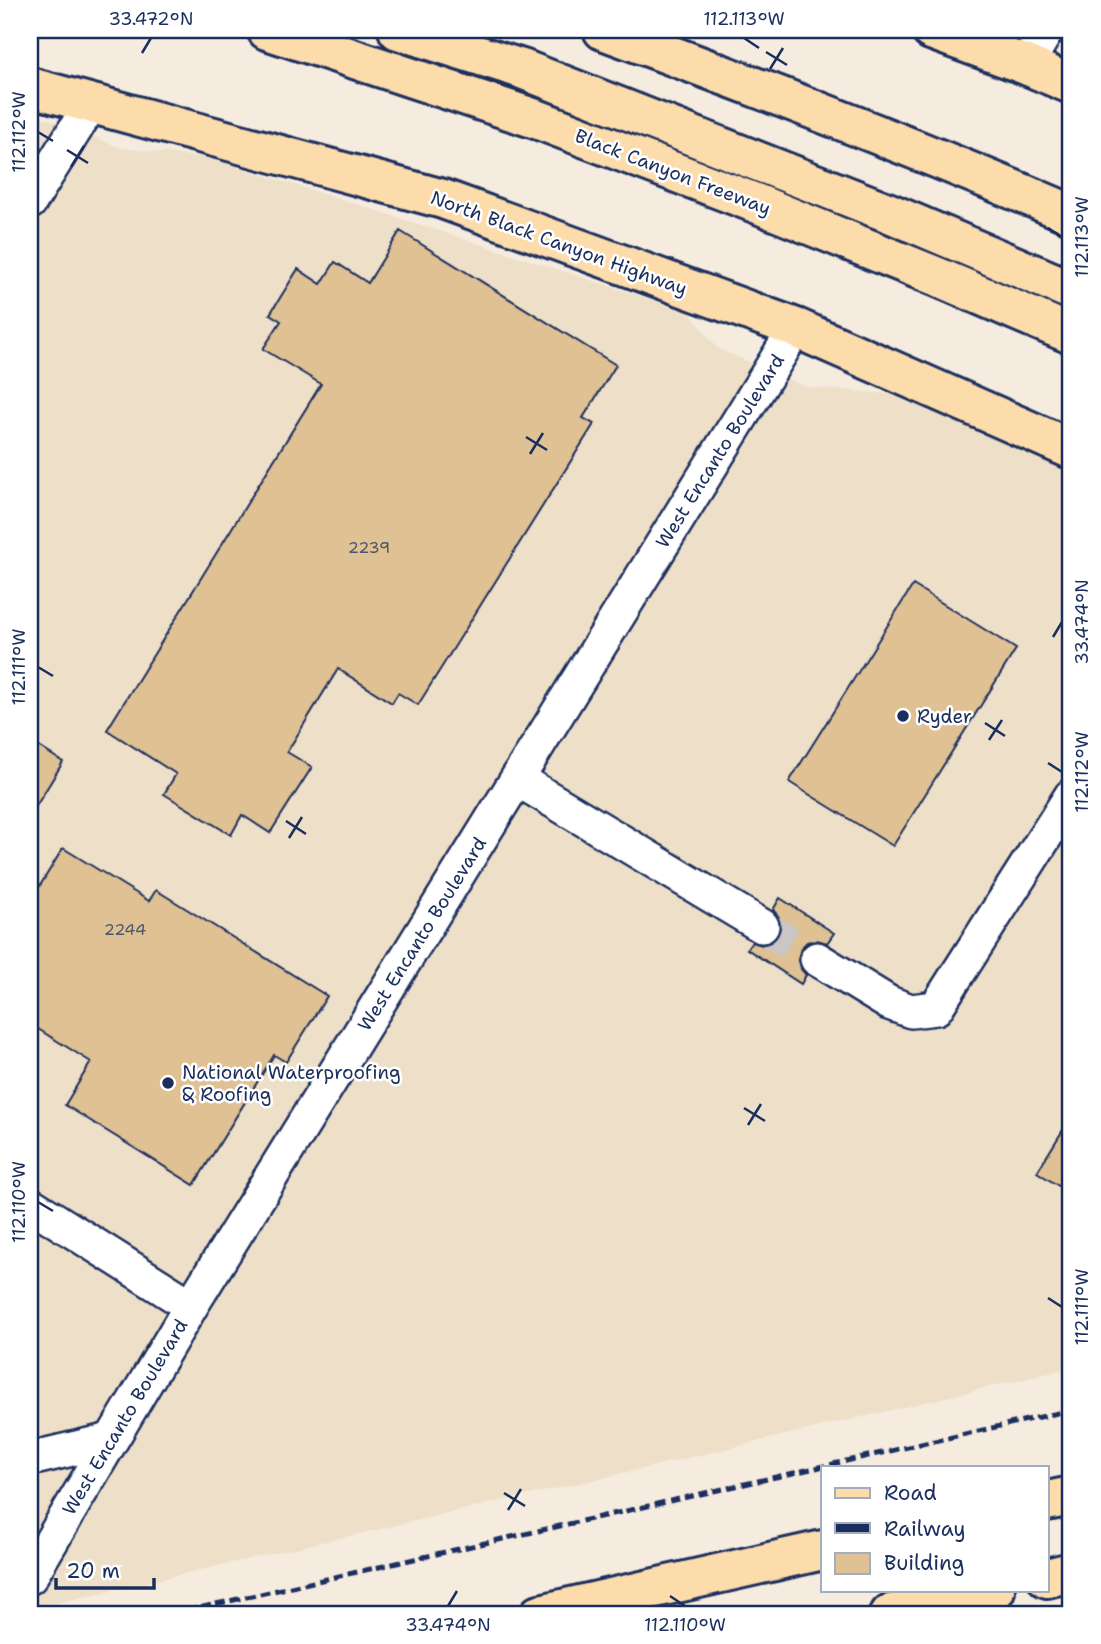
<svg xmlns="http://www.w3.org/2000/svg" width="1101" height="1644" font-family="'Shantell Sans',sans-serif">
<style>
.built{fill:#eedfc8}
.building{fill:#dfc193;stroke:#1b2f5e;stroke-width:2}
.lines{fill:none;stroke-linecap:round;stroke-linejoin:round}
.minor-tunnel{stroke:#c9c6c5;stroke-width:33;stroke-dasharray:33 17;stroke-linecap:butt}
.minor-casing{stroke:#1b2f5e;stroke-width:38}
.major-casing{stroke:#1b2f5e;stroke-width:44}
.highway-casing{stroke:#1b2f5e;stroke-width:44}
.minor{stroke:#fff;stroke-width:33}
.major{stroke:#fddcac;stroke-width:38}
.highway{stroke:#fddcac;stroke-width:38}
.rail{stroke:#1b2f5e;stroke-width:5;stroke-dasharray:10 5;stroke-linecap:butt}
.ticks{fill:none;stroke:#1b2f5e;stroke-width:2.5}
.poi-dot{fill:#1b2f5e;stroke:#fff;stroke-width:2.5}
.labels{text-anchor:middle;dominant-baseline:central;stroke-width:5;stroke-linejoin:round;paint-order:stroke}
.number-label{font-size:16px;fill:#4c546b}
.street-label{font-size:19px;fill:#1b2f5e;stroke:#fff}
.poi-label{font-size:19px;fill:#1b2f5e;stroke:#fff;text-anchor:start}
.neatline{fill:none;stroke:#1b2f5e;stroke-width:2.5}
.ticks-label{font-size:18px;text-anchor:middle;fill:#1b2f5e}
</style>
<rect width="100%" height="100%" fill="#f5ecdf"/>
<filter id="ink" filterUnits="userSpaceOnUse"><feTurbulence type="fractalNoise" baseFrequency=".0143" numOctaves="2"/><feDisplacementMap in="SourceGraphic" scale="14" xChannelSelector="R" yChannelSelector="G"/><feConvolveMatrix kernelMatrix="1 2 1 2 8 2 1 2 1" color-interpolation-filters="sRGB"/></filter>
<g filter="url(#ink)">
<path class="built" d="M 30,112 L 122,148 L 207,158 L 369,208 L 689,312 L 717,348 L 806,387 L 902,395 L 1071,471 L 1071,1368 L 585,1482 L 30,1609 Z"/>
<path class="building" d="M 400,231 L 616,365 L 583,418 L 594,424 L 418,705 L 398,693 L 392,703 L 338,669 L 287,752 L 312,767 L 270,833 L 242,815 L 231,835 L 164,794 L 176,774 L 107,730 L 321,384 L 263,349 L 281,321 L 270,314 L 298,269 L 321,284 L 335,262 L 368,283 Z
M 913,585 L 1016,649 L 893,846 L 789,782 Z
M 30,741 L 63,762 L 30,816 Z
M 63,848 L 149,901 L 156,890 L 327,996 L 286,1062 L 274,1055 L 194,1185 L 65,1105 L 91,1062 L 30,1024 L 30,902 Z
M 780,898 L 834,933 L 827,943 L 817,940 L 807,942 L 801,948 L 798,959 L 801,969 L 806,975 L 801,984 L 747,949 L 752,942 L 762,945 L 772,942 L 778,936 L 781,926 L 779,917 L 773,910 Z
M 1071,1117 L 1071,1194 L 1037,1172 Z"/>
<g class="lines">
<path class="minor-tunnel" d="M 762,926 L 817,959"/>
<g class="minor-casing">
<path id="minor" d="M 1026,65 L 1047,30
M 30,202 L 91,104
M 517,779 L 762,926
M 817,959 L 889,1003 L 911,1011 L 936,1008 L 1071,796
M 30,1204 L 191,1306
M 30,1459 L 110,1440
M 30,1577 L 191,1306 L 796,328"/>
</g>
<g class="major-casing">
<path id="major" d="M 931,30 L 1026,65 L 1071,84
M 30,87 L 443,199 L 796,328 L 1071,449
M 1047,1501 L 1071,1496
M 1047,1578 L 1071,1572
M 540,1614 L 823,1550
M 890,1614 L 995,1590"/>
</g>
<g class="highway-casing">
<path id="highway" d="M 267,30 L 539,120 L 758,204 L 938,277 L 1071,334
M 398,30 L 522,69 L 892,214 L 1071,290
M 603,30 C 760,88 917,148 1071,214"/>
</g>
<use href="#minor" class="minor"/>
<use href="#major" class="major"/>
<use href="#highway" class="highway"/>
<path class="rail" d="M 172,1614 L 1071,1410"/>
</g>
</g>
<path class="ticks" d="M 744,38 L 759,48M 766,52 L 787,65M 142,53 L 151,38M 770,69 L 783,48M 38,132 L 53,141M 67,150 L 88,163M 71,167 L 84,146M 1048,228 L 1062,237M 526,437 L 547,450M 530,454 L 543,433M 1053,637 L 1062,622M 38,667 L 53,676M 985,723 L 1005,736M 989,740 L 1002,720M 1048,763 L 1062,772M 286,821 L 306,834M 289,838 L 302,817M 744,1108 L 765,1121M 748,1125 L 761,1104M 38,1202 L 53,1211M 1048,1298 L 1062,1307M 504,1493 L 525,1506M 508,1510 L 521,1489M 670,1596 L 685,1606M 448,1606 L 457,1591"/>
<g class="poi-dot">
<circle cx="903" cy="716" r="7"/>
<circle cx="168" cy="1083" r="7"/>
</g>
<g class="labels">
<g class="number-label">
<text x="369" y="547">2239</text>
<text x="125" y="929">2244</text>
</g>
<g class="street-label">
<text transform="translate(673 172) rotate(21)">Black Canyon Freeway</text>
<text transform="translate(559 243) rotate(20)">North Black Canyon Highway</text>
<text transform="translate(720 451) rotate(-58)">West Encanto Boulevard</text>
<text transform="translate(422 934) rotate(-58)">West Encanto Boulevard</text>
<text transform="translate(125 1417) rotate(-59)">West Encanto Boulevard</text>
</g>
<g class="poi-label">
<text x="917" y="716">Ryder</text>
<text x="182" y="1072">National Waterproofing<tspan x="182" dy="22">&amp; Roofing</tspan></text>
</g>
</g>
<rect width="1101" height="1644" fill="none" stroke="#fff" stroke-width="77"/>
<rect x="821" y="1466" width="228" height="126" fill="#ffffff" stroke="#a4acbf" stroke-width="2"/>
<rect x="835" y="1488" width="35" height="10" fill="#fddcac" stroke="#a4acbf" stroke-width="2"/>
<text x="884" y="1500" font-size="21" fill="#1b2f5e">Road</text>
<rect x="835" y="1523" width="35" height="10" fill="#1b2f5e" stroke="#a4acbf" stroke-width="2"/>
<text x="884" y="1536" font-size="21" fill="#1b2f5e">Railway</text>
<rect x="835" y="1553" width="35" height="21" fill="#dfc193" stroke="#a4acbf" stroke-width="2"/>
<text x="884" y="1570" font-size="21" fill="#1b2f5e">Building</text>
<path d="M56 1578v10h98v-10" fill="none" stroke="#1b2f5e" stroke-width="3.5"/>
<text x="66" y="1578" font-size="21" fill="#1b2f5e" stroke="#ffffff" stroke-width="5" paint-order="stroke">20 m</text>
<rect x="38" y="38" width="1024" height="1568" class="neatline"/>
<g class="ticks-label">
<text x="151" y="25">33.472°N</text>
<text x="744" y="25">112.113°W</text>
<text transform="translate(19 132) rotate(-90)" y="6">112.112°W</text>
<text transform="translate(1082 237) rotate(-90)" y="6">112.113°W</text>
<text transform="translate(1082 622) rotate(-90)" y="6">33.474°N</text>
<text transform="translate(19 667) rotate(-90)" y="6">112.111°W</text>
<text transform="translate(1082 772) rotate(-90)" y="6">112.112°W</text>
<text transform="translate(19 1202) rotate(-90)" y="6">112.110°W</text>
<text transform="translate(1082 1307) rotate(-90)" y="6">112.111°W</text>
<text x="448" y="1631">33.474°N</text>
<text x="685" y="1631">112.110°W</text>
</g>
</svg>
